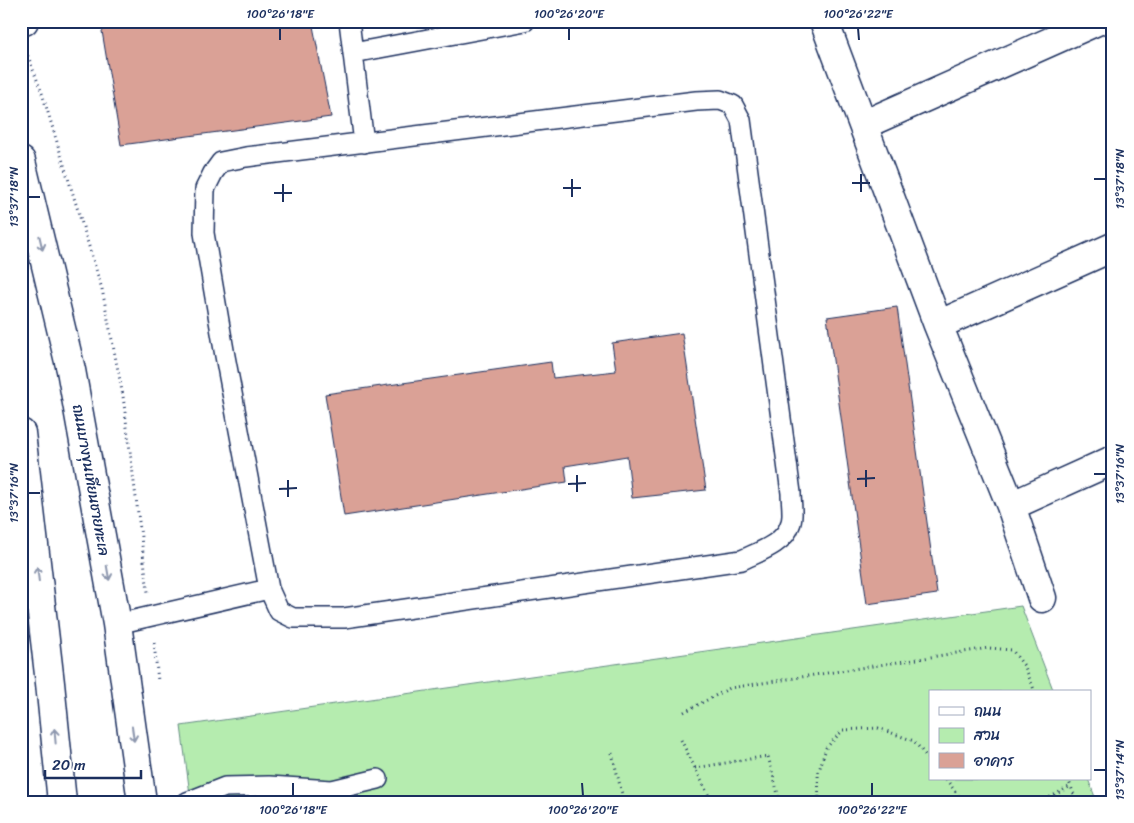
<svg xmlns="http://www.w3.org/2000/svg" width="1134" height="823" font-family="Sriracha,'Playpen Sans Thai',sans-serif">
<style>
.green{fill:#b5ecaf;stroke:#688e86}
.building{fill:#daa196;stroke:#1b2f5e}
.lines{fill:none;stroke-linecap:round;stroke-linejoin:round}
.lane-casing{stroke:#1b2f5e;stroke-width:22}
.street-casing{stroke:#1b2f5e;stroke-width:31}
.secondary-casing{stroke:#1b2f5e;stroke-width:31}
.path{stroke:#1b2f5e;stroke-width:3;stroke-dasharray:1 4;stroke-linecap:butt}
.lane{stroke:#fff;stroke-width:19}
.street{stroke:#fff;stroke-width:28}
.secondary{stroke:#fff;stroke-width:28}
.oneway{stroke:#8d97ae}
.ticks{fill:none;stroke:#1b2f5e;stroke-width:2}
.labels{text-anchor:middle;dominant-baseline:central;stroke-width:4;stroke-linejoin:round;paint-order:stroke}
.street-label{font-size:15px;fill:#1b2f5e;stroke:#fff}
.neatline{fill:none;stroke:#1b2f5e;stroke-width:2}
.ticks-label{font-size:12px;text-anchor:middle;fill:#1b2f5e}
</style>
<rect width="100%" height="100%" fill="#fff"/>
<filter id="ink" filterUnits="userSpaceOnUse"><feTurbulence type="fractalNoise" baseFrequency=".02" numOctaves="2"/><feDisplacementMap in="SourceGraphic" scale="10" xChannelSelector="R" yChannelSelector="G"/><feConvolveMatrix kernelMatrix="1 2 1 2 8 2 1 2 1" color-interpolation-filters="sRGB"/></filter>
<g filter="url(#ink)">
<path class="green" d="M 1021,606 L 1054,692 L 930,692 L 930,779 L 1088,779 L 1097,802 L 191,802 L 181,726 Z"/>
<path class="building" d="M 120,21 L 312,21 L 331,117 L 121,145 L 102,31 Z
M 897,307 L 937,594 L 867,604 L 827,317 Z
M 682,333 L 706,490 L 632,498 L 627,456 L 565,466 L 567,482 L 344,516 L 325,394 L 551,362 L 553,378 L 616,371 L 612,343 Z"/>
<g class="lines">
<g class="lane-casing">
<path id="lane" d="M 349,21 L 364,143
M 353,53 L 525,21
M 117,624 L 269,589 L 279,611 L 293,618 L 344,618 L 742,560 C 758,552 784,544 790,525 C 794,517 791,502 791,493 L 741,120 L 733,105 L 720,100 L 696,101 L 246,157 L 221,162 L 213,173 L 205,189 L 204,233 L 225,356 L 269,589
M 187,802 L 225,787 L 269,786 L 332,790 L 378,779"/>
</g>
<g class="street-casing">
<path id="street" d="M 824,21 L 938,325 L 1011,506 L 1042,598
M 21,22 L 24,21
M 863,125 L 1097,21
M 938,325 L 1113,247
M 1011,506 L 1113,460"/>
</g>
<g class="secondary-casing">
<path id="secondary" d="M 21,161 L 71,370 L 117,624 L 142,802
M 21,433 L 50,683 L 62,802"/>
</g>
<path class="path" d="M 26,51 L 42,93 L 102,289 L 123,396 L 148,592
M 154,643 L 158,681
M 684,712 L 730,688 L 989,648 L 1012,650 L 1025,667 L 1035,692
M 681,740 L 712,802
M 612,753 L 624,802
M 695,768 L 768,756 L 780,802
M 946,779 L 963,802
M 1068,779 L 1077,802
M 819,802 L 818,774 L 826,748 L 843,730 L 878,728 L 914,741 L 930,761
M 1041,802 L 1071,786"/>
<use href="#lane" class="lane"/>
<use href="#street" class="street"/>
<use href="#secondary" class="secondary"/>
</g>
<defs><path id="oneway-shaft" d="M-6 0H5M1.5-3L5.5 0L1.5 3" fill="none" stroke-width="1.6" stroke-linecap="round" stroke-linejoin="round" transform="scale(1.25)"/></defs>
<g class="oneway">
<use href="#oneway-shaft" transform="translate(41 243) rotate(77)"/>
<use href="#oneway-shaft" transform="translate(108 573) rotate(80)"/>
<use href="#oneway-shaft" transform="translate(38 574) rotate(-97)"/>
<use href="#oneway-shaft" transform="translate(133 734) rotate(82)"/>
<use href="#oneway-shaft" transform="translate(55 736) rotate(-95)"/>
</g>
</g>
<path class="ticks" d="M 280,28 L 280,40M 569,28 L 569,40M 858,28 L 859,40M 861,174 L 861,192M 572,179 L 572,197M 1094,179 L 1106,179M 852,183 L 870,183M 283,184 L 283,202M 563,188 L 581,188M 274,193 L 292,193M 28,197 L 40,197M 866,470 L 866,487M 1094,474 L 1106,474M 577,475 L 577,492M 857,479 L 875,478M 288,480 L 288,497M 568,484 L 586,483M 279,489 L 297,488M 28,493 L 40,493M 1094,770 L 1106,770M 293,783 L 293,796M 582,783 L 583,796M 872,783 L 872,796"/>
<g class="labels">
<g class="street-label">
<text transform="translate(91 480) rotate(80)">ถนนบางขุนเทียนชายทะเล</text>
</g>
</g>
<rect width="1134" height="823" fill="none" stroke="#fff" stroke-width="55"/>
<rect x="929" y="690" width="162" height="90" fill="#ffffff" stroke="#a4acbf"/>
<rect x="939" y="707" width="25" height="8" fill="#ffffff" stroke="#a4acbf"/>
<text x="974" y="716" font-size="15" fill="#1b2f5e">ถนน</text>
<rect x="939" y="728" width="25" height="15" fill="#b5ecaf" stroke="#a4acbf"/>
<text x="974" y="740" font-size="15" fill="#1b2f5e">สวน</text>
<rect x="939" y="753" width="25" height="15" fill="#daa196" stroke="#a4acbf"/>
<text x="974" y="766" font-size="15" fill="#1b2f5e">อาคาร</text>
<path d="M45 770v8h96v-8" fill="none" stroke="#1b2f5e" stroke-width="2.5"/>
<text x="52" y="770" font-size="15" fill="#1b2f5e" stroke="#ffffff" stroke-width="4" paint-order="stroke">20 m</text>
<rect x="28" y="28" width="1078" height="768" class="neatline"/>
<g class="ticks-label">
<text x="280" y="18">100°26'18"E</text>
<text x="569" y="18">100°26'20"E</text>
<text x="858" y="18">100°26'22"E</text>
<text transform="translate(1120 179) rotate(-90)" y="4">13°37'18"N</text>
<text transform="translate(14 197) rotate(-90)" y="4">13°37'18"N</text>
<text transform="translate(1120 474) rotate(-90)" y="4">13°37'16"N</text>
<text transform="translate(14 493) rotate(-90)" y="4">13°37'16"N</text>
<text transform="translate(1120 770) rotate(-90)" y="4">13°37'14"N</text>
<text x="293" y="814">100°26'18"E</text>
<text x="583" y="814">100°26'20"E</text>
<text x="872" y="814">100°26'22"E</text>
</g>
</svg>
